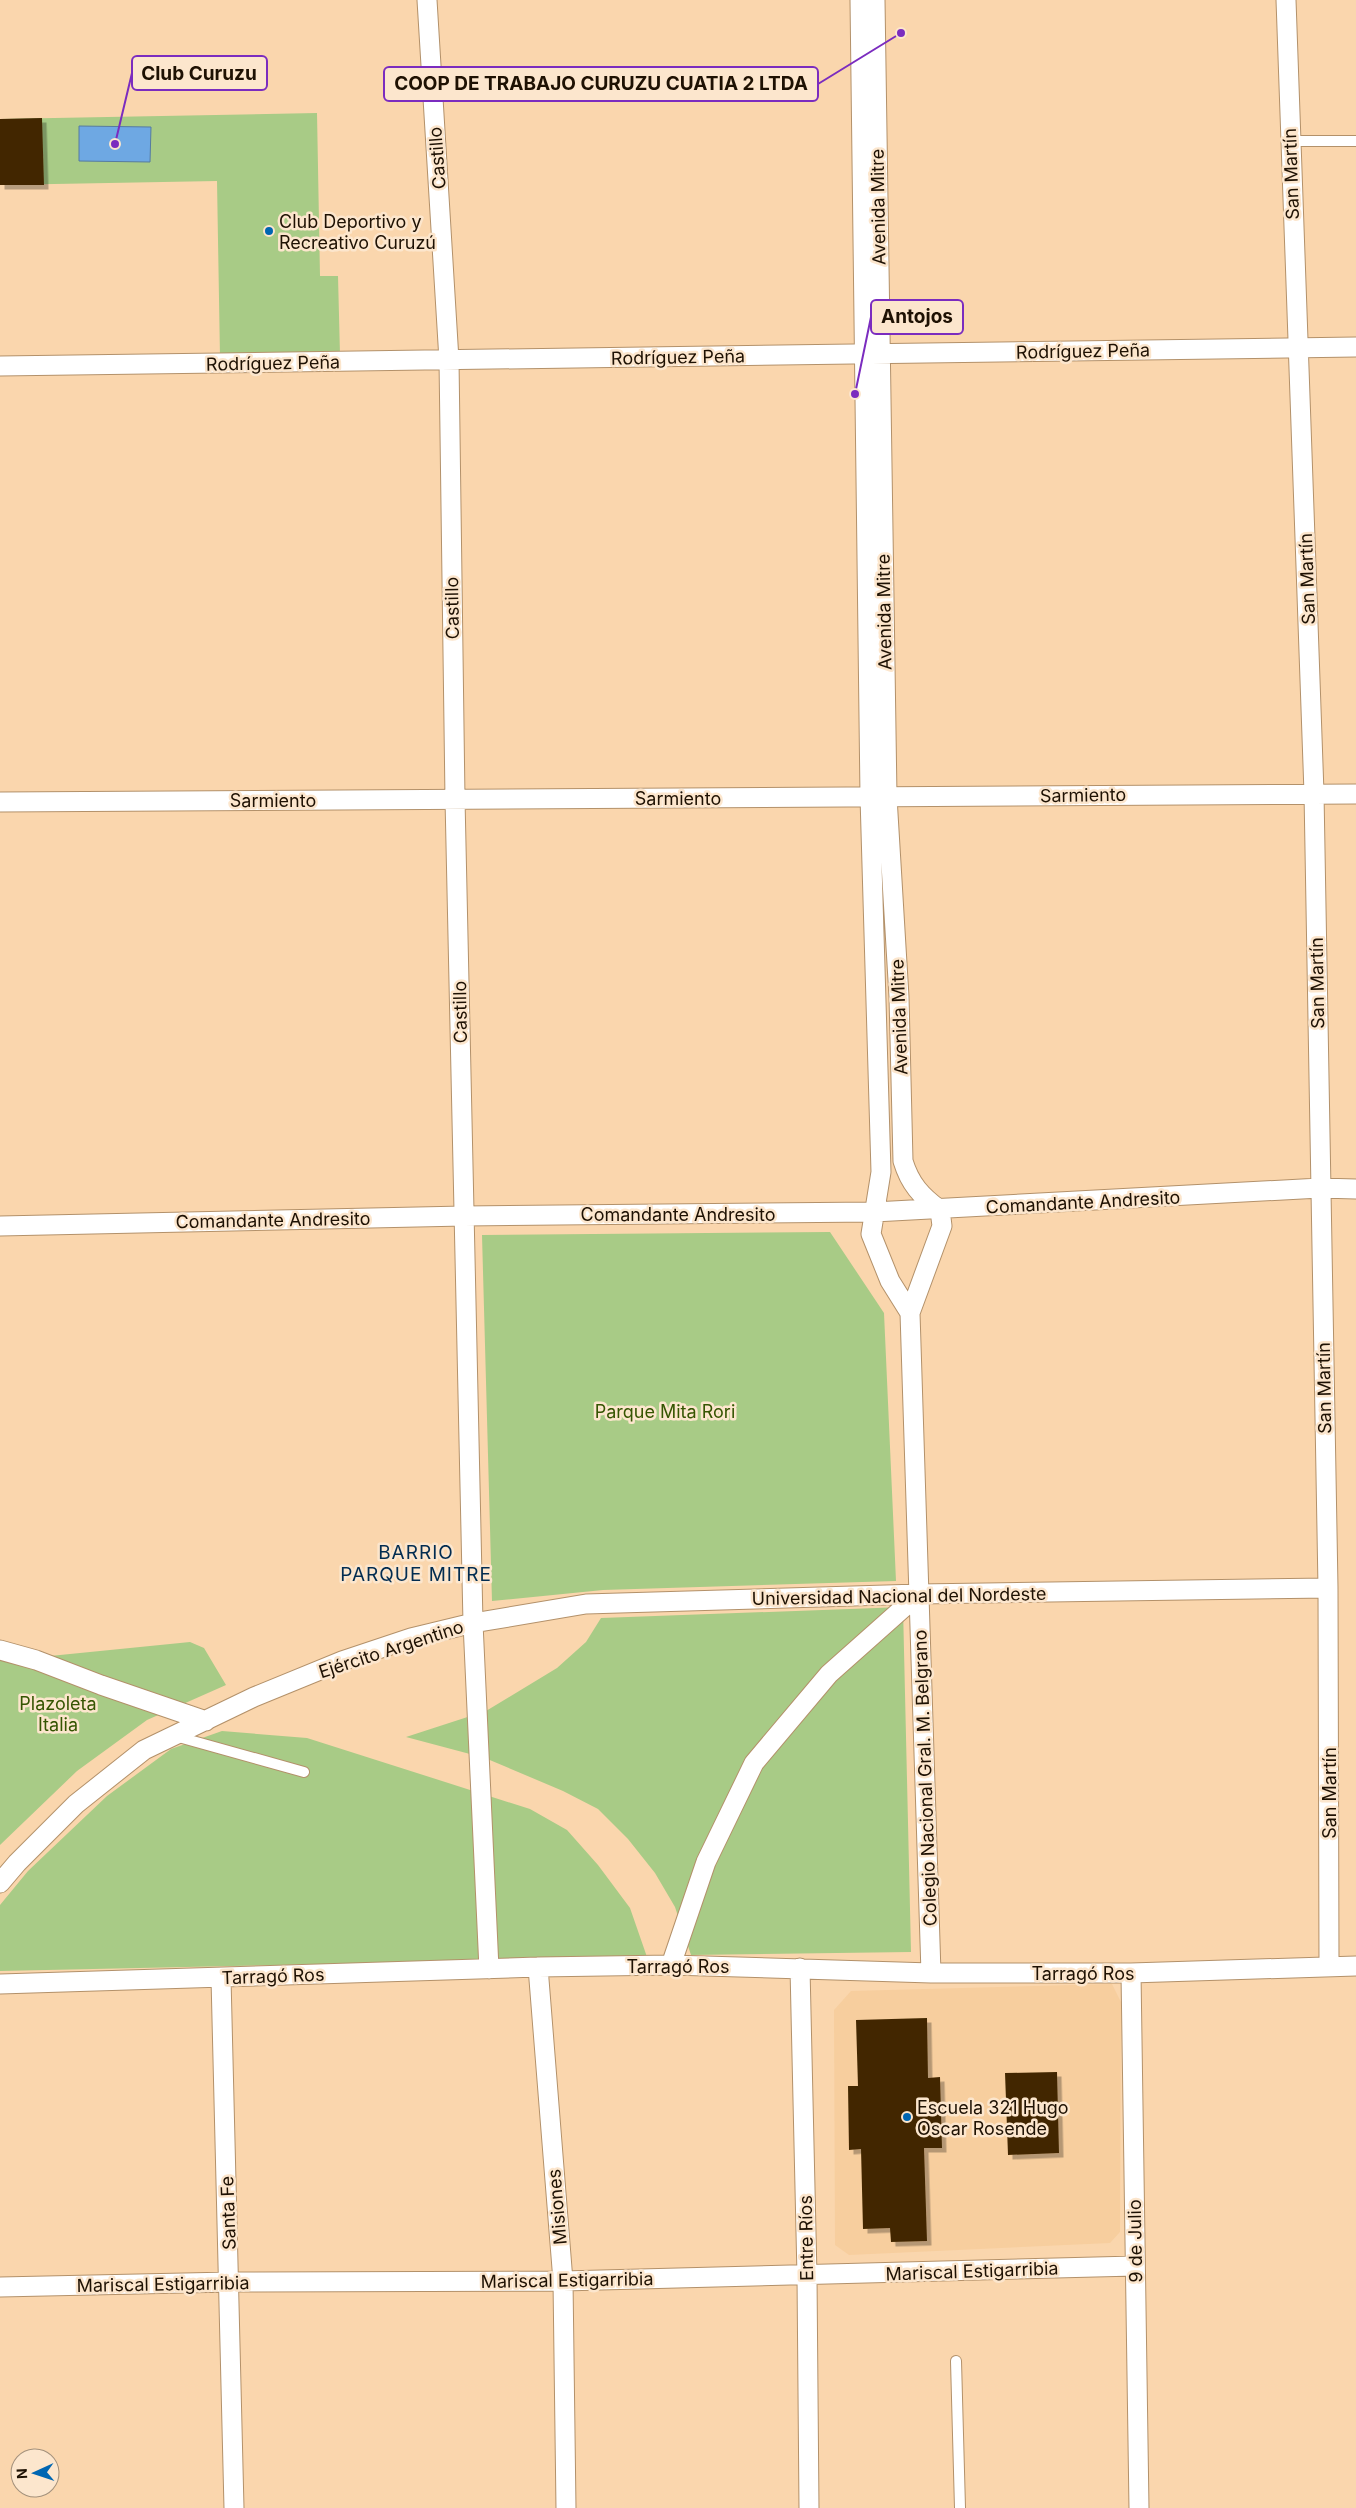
<svg xmlns="http://www.w3.org/2000/svg" width="1356" height="2508" font-family="Inter,sans-serif">
<style>
.built{fill:#f7ce9e}
.green{fill:#a8cb86}
.water{fill:#6ea8e3;stroke:#567ba0}
.building{fill:#432802;filter:url(#shadow)}
.lines{fill:none;stroke-linecap:round;stroke-linejoin:round}
.lane-casing{stroke:#b3916a;stroke-width:12}
.street-casing{stroke:#b3916a;stroke-width:21}
.lane{stroke:#fff;stroke-width:10}
.street{stroke:#fff;stroke-width:19}
.poi-dot{fill:#0066b2;stroke:#fce6cd;stroke-width:2}
.labels{text-anchor:middle;dominant-baseline:central;stroke-width:5;stroke-linejoin:round;paint-order:stroke}
.street-label{font-size:18px;fill:#1e1103;stroke:#fce6cd}
.poi-label{font-size:18px;fill:#1e1103;stroke:#fce6cd;text-anchor:start}
.park-label{font-size:18px;fill:#355502;stroke:#fce6cd}
.neighbourhood-label{font-size:19px;letter-spacing:1px;fill:#022c50;stroke:#fce6cd}
.leader{fill:none;stroke:#7b2cbf;stroke-width:2}
.callout-dot{fill:#7b2cbf;stroke:#fce6cd;stroke-width:2}
.callout{fill:#fce6cd;stroke:#7b2cbf;stroke-width:2}
.callout-label{font-size:19px;text-anchor:middle;font-weight:bold;fill:#1e1103}
</style>
<defs>
<filter id="shadow"><feDropShadow dx="4.5" dy="4.5" stdDeviation="0" flood-color="#0004"/></filter>
</defs>
<rect width="100%" height="100%" fill="#fad6ad"/>
<path class="built" d="M 1112,1984 L 1121,2002 L 1120,2232 L 1110,2243 L 849,2255 L 835,2245 L 834,2010 L 851,1991 Z"/>
<path class="green" d="M 317,113 L 320,276 L 338,276 L 340,355 L 220,357 L 217,181 L 0,185 L 0,119 Z
M 830,1232 L 884,1313 L 896,1581 L 603,1590 L 492,1601 L 482,1235 Z
M 903,1607 L 911,1952 L 691,1955 L 675,1907 L 655,1873 L 628,1839 L 598,1809 L 563,1791 L 485,1758 L 406,1737 L 486,1711 L 557,1668 L 586,1642 L 601,1618 Z
M 190,1642 L 204,1648 L 226,1685 L 147,1720 L 77,1771 L 0,1845 L 0,1661 Z
M 222,1731 L 307,1738 L 530,1809 L 567,1830 L 598,1865 L 630,1908 L 647,1957 L 0,1971 L 0,1905 L 28,1871 L 107,1796 L 171,1749 Z"/>
<path class="water" d="M 79,126 L 151,127 L 150,162 L 79,161 Z"/>
<path class="building" d="M 42,118 L 44,185 L 0,185 L 0,119 Z
M 927,2018 L 928,2078 L 940,2077 L 942,2148 L 924,2148 L 927,2241 L 891,2242 L 890,2228 L 863,2229 L 861,2149 L 849,2150 L 848,2086 L 858,2086 L 856,2020 Z
M 1057,2072 L 1059,2153 L 1008,2155 L 1005,2073 Z"/>
<g class="lines">
<g class="lane-casing">
<path id="lane" d="M 1289,141 L 1356,141
M 175,1736 L 304,1772
M 956,2361 L 960,2508"/>
</g>
<g class="street-casing">
<path id="street" d="M 860,0 L 870,797 L 881,1172 L 871,1234 L 890,1281 L 910,1313
M 875,0 L 887,797 L 899,997 L 903,1161 C 910,1184 921,1196 940,1210
M 1286,0 L 1314,793 L 1328,1588 L 1329,1967
M 0,366 L 1356,347
M 0,802 L 1356,794
M 0,1226 L 464,1216 L 874,1212 L 1320,1188 L 1356,1189
M 0,1650 L 36,1660 L 101,1685 L 206,1721
M 0,1883 L 17,1863 L 76,1804 L 144,1750 L 254,1697 L 342,1661 L 411,1638 L 473,1623 L 455,799 L 449,360 L 427,0
M 671,1965 L 706,1862 L 754,1763 L 829,1674 L 919,1594
M 538,1967 L 563,2281 L 566,2508
M 800,1968 L 807,2276 L 809,2508
M 489,1969 L 473,1623 L 586,1604 L 919,1594 L 1328,1588
M 931,1973 L 910,1313 L 942,1226 L 940,1210
M 1131,1973 L 1139,2508
M 221,1978 L 234,2508
M 0,1984 L 538,1967 L 671,1965 L 931,1973 L 1131,1973 L 1356,1966
M 0,2287 L 230,2282 L 563,2281 L 1135,2266"/>
</g>
<use href="#lane" class="lane"/>
<use href="#street" class="street"/>
</g>
<g class="poi-dot">
<circle cx="269" cy="231" r="5"/>
<circle cx="907" cy="2117" r="5"/>
</g>
<g class="labels">
<g class="street-label">
<text transform="translate(437 158) rotate(-94)">Castillo</text>
<text transform="translate(1291 174) rotate(-92)">San Martín</text>
<text transform="translate(878 207) rotate(-91)">Avenida Mitre</text>
<text transform="translate(1083 351) rotate(-1)">Rodríguez Peña</text>
<text transform="translate(678 357) rotate(-1)">Rodríguez Peña</text>
<text transform="translate(273 363) rotate(-1)">Rodríguez Peña</text>
<text transform="translate(1307 579) rotate(-92)">San Martín</text>
<text transform="translate(452 608) rotate(-91)">Castillo</text>
<text transform="translate(884 612) rotate(-91)">Avenida Mitre</text>
<text transform="translate(1083 795) rotate(-1)">Sarmiento</text>
<text x="678" y="798">Sarmiento</text>
<text x="273" y="800">Sarmiento</text>
<text transform="translate(1317 983) rotate(-91)">San Martín</text>
<text transform="translate(460 1012) rotate(-91)">Castillo</text>
<text transform="translate(899 1017) rotate(-92)">Avenida Mitre</text>
<text transform="translate(1083 1202) rotate(-3)">Comandante Andresito</text>
<text x="678" y="1214">Comandante Andresito</text>
<text transform="translate(273 1220) rotate(-1)">Comandante Andresito</text>
<text transform="translate(1324 1388) rotate(-91)">San Martín</text>
<text transform="translate(899 1596) rotate(-1)">Universidad Nacional del Nordeste</text>
<text transform="translate(391 1649) rotate(-18)">Ejército Argentino</text>
<text transform="translate(925 1778) rotate(-92)">Colegio Nacional Gral. M. Belgrano</text>
<text transform="translate(1329 1793) rotate(-90)">San Martín</text>
<text x="678" y="1966">Tarragó Ros</text>
<text x="1083" y="1973">Tarragó Ros</text>
<text transform="translate(273 1976) rotate(-2)">Tarragó Ros</text>
<text transform="translate(557 2207) rotate(-95)">Misiones</text>
<text transform="translate(228 2213) rotate(-92)">Santa Fe</text>
<text transform="translate(806 2238) rotate(-91)">Entre Ríos</text>
<text transform="translate(1135 2241) rotate(-91)">9 de Julio</text>
<text transform="translate(972 2271) rotate(-2)">Mariscal Estigarribia</text>
<text transform="translate(567 2280) rotate(-1)">Mariscal Estigarribia</text>
<text transform="translate(163 2284) rotate(-1)">Mariscal Estigarribia</text>
</g>
<g class="poi-label">
<text x="279" y="221">Club Deportivo y<tspan x="279" dy="21">Recreativo Curuzú</tspan></text>
<text x="917" y="2107">Escuela 321 Hugo<tspan x="917" dy="21">Oscar Rosende</tspan></text>
</g>
<g class="park-label">
<text x="665" y="1411">Parque Mita Rori</text>
<text x="58" y="1703">Plazoleta<tspan x="58" dy="21">Italia</tspan></text>
</g>
<g class="neighbourhood-label">
<text x="416" y="1552">BARRIO<tspan x="416" dy="22">PARQUE MITRE</tspan></text>
</g>
</g>
<path class="leader" d="M115 144L132 73M901 33L818 84M855 394L871 317"/>
<g class="callout-dot">
<circle cx="115" cy="144" r="5"/>
<circle cx="901" cy="33" r="5"/>
<circle cx="855" cy="394" r="5"/>
</g>
<g class="callout">
<rect x="132" y="56" width="135" height="34" rx="5"/>
<rect x="384" y="67" width="434" height="34" rx="5"/>
<rect x="871" y="300" width="92" height="34" rx="5"/>
</g>
<g class="callout-label">
<text x="199" y="80">Club Curuzu</text>
<text x="601" y="90">COOP DE TRABAJO CURUZU CUATIA 2 LTDA</text>
<text x="917" y="323">Antojos</text>
</g>
<g transform="translate(35 2473) rotate(267)"><circle r="24" fill="#fce6cd" stroke="#a3917c"/>
<path d="M0-4L9 19L0 12L-9 19Z" fill="#0066b2"/>
<text y="-8" font-size="14" font-weight="bold" text-anchor="middle" fill="#1e1103">N</text>
</g>
</svg>
